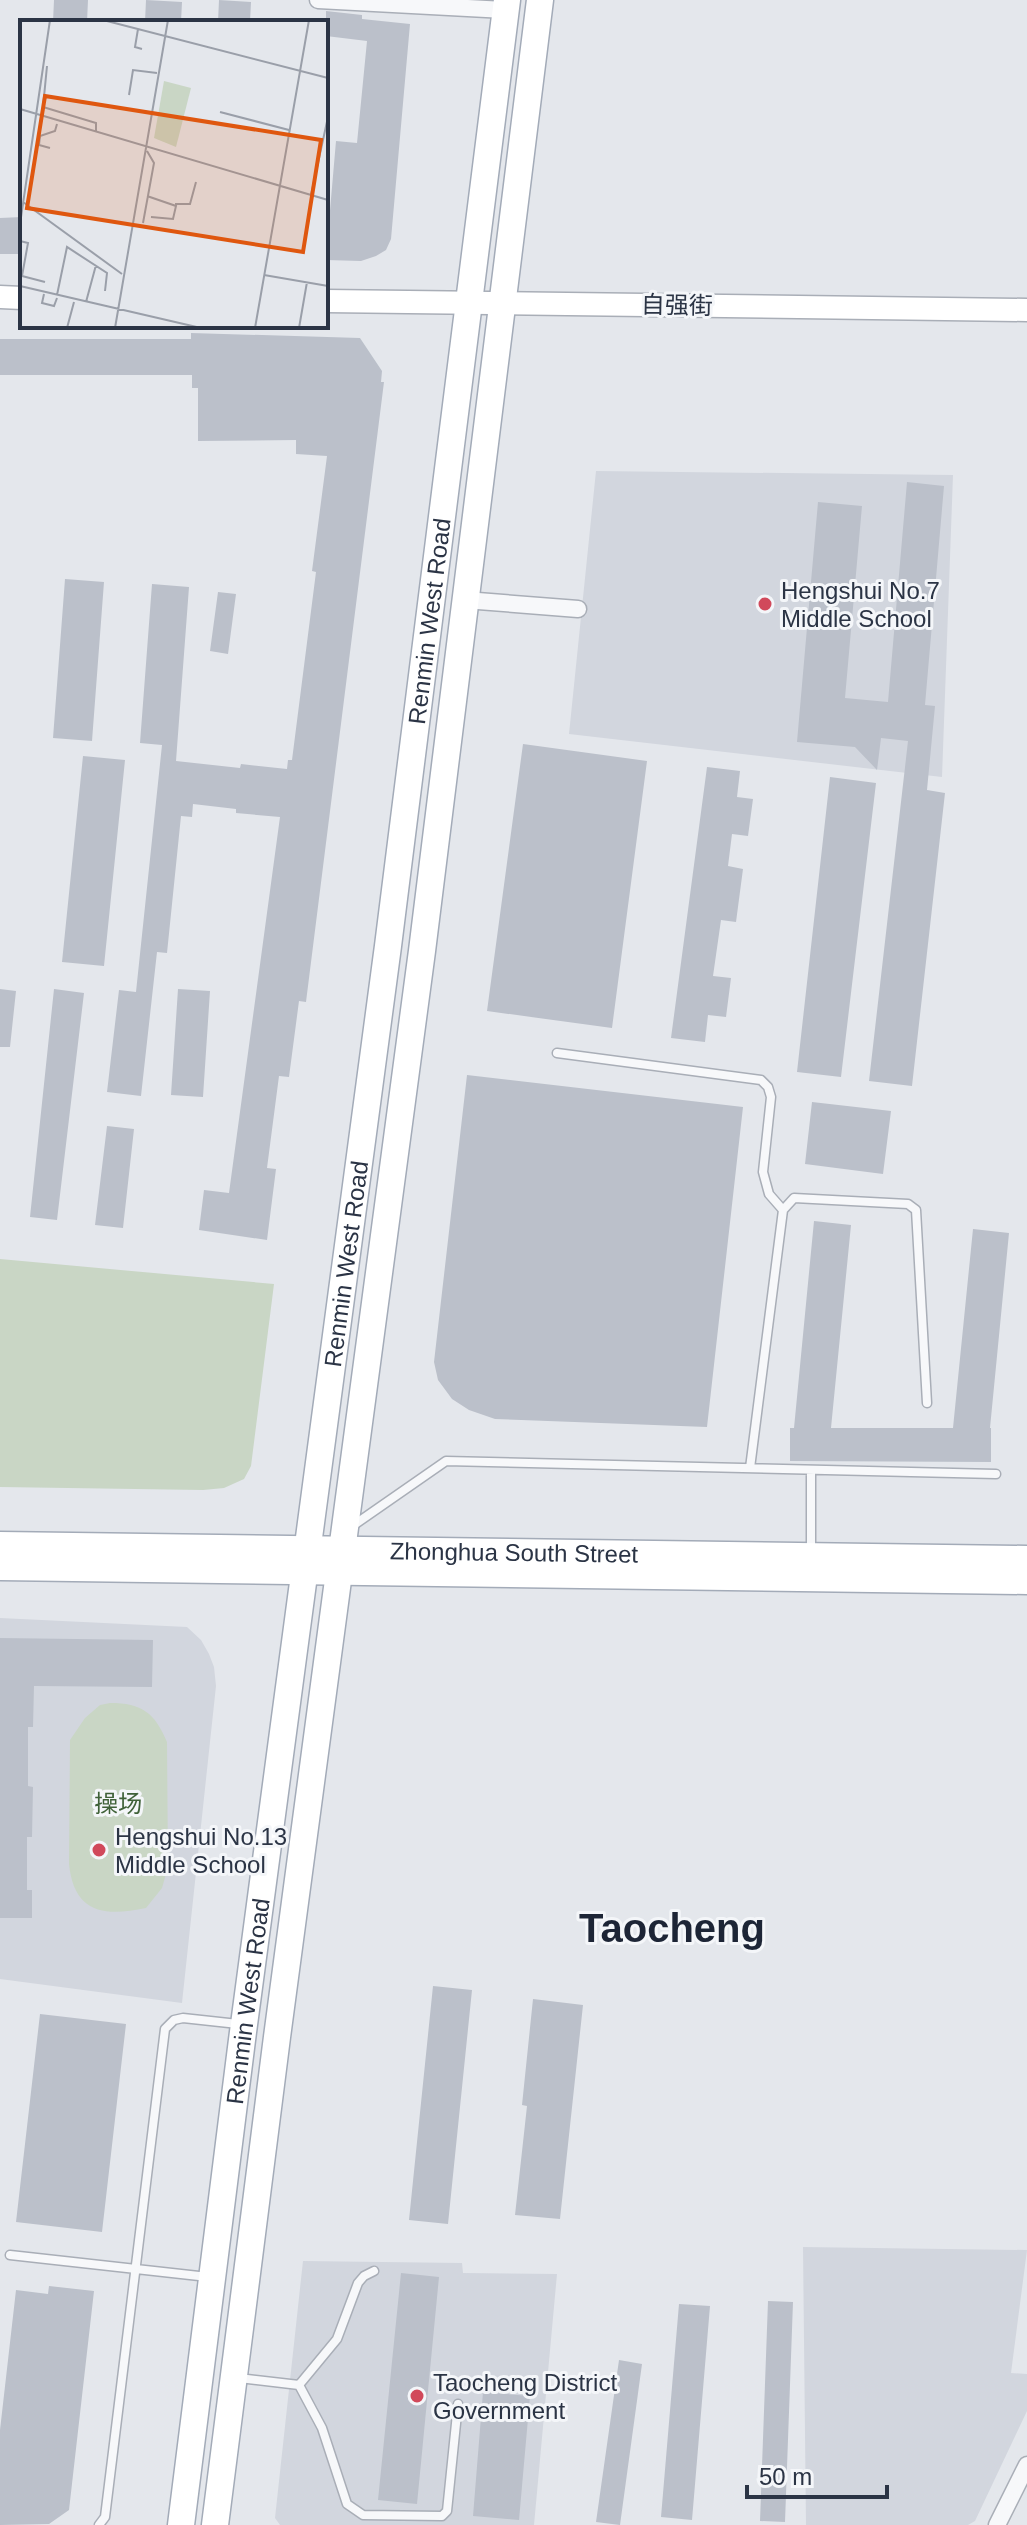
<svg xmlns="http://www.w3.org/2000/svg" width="1027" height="2525" font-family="Arial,'Noto Sans SC',sans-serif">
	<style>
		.built { fill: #d2d6de }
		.green { fill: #c9d6c5 }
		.building { fill: #bbc0ca }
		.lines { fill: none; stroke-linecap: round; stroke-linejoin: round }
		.lane-casing { stroke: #a9aeb7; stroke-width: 11 }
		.street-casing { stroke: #a9aeb7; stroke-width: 19 }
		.secondary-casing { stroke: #a9aeb7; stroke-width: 25 }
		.primary-casing { stroke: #a3abb8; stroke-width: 29 }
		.lane { stroke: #f7f8fa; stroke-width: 8 }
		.street { stroke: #f7f8fa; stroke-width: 16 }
		.secondary { stroke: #fff; stroke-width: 22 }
		.primary { stroke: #fff; stroke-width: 26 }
		.poi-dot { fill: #d1495b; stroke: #f4f6f9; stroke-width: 3 }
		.labels { text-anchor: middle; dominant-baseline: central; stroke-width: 6; stroke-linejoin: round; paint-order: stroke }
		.street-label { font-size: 24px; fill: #2b3445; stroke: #f4f6f9 }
		.poi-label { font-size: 24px; fill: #2b3445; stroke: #f4f6f9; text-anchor: start }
		.park-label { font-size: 24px; fill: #3f6138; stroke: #f4f6f9 }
		.town-label { font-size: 40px; font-weight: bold; fill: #1d2536; stroke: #f4f6f9 }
		.inset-road { fill: none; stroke: #9a9fa9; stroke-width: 2 }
		.view { fill: #df570f; fill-opacity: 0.15; stroke: #df570f; stroke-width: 4 }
		.inset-edge { fill: none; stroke: #2b3445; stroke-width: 4 }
	</style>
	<rect width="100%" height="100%" fill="#e4e7ec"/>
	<path class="built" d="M 596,471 L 953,475 L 942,777 L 569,734 Z
		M 0,1618 L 187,1627 L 201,1640 L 209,1654 L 214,1667 L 216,1686 L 182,2003 L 0,1979 Z
		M 803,2247 L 1027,2250 L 1011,2373 L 1027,2374 L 1027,2411 L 975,2521 L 968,2525 L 806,2525 Z
		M 303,2261 L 462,2263 L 463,2273 L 557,2274 L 534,2525 L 280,2525 L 275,2518 Z"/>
	<path class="green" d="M 0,1259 L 274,1284 L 251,1466 L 244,1479 L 224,1488 L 203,1490 L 0,1487 Z
		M 110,1703 C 142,1703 155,1713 167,1742 L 168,1867 L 162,1888 L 146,1908 C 104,1917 74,1913 69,1864 L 70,1740 L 85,1718 L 100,1705 Z"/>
	<path class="building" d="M 54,0 L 88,0 L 87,22 L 53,22 Z
		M 146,0 L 182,2 L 181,22 L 145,22 Z
		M 219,0 L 251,2 L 250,22 L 218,22 Z
		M 326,11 L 362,15 L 362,19 L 410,24 L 391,239 L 386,250 L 376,256 L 361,261 L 326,260 L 326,222 L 329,222 L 336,141 L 357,143 L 367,41 L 326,36 Z
		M 22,217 L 22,254 L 0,254 L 0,218 Z
		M 191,333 L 360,338 L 382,371 L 381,382 L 384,382 L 306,1002 L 299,1001 L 289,1077 L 279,1076 L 267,1168 L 276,1169 L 267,1240 L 199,1230 L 204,1190 L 229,1193 L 280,817 L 236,813 L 236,809 L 193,804 L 192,817 L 181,816 L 167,953 L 157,952 L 141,1096 L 107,1092 L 119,990 L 136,992 L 162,745 L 140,743 L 152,584 L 189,587 L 176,761 L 240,768 L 241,764 L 287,769 L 288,760 L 292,760 L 316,572 L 312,571 L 327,456 L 296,454 L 296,440 L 198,441 L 198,388 L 192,388 L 192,375 L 0,375 L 0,339 L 191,339 Z
		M 907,482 L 944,486 L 925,705 L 935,706 L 927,790 L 945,793 L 912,1086 L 869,1081 L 908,741 L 881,738 L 877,770 L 855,747 L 797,742 L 818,502 L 862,506 L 845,698 L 888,702 Z
		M 65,579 L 104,582 L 92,741 L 53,738 Z
		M 218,592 L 236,594 L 228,654 L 210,651 Z
		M 523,744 L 647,761 L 612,1028 L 487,1011 Z
		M 83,756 L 125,760 L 104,966 L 62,962 Z
		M 707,767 L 740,771 L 737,797 L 753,799 L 748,836 L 732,834 L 728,866 L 743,869 L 736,922 L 721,920 L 713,976 L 731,978 L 726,1017 L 708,1015 L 705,1042 L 671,1038 Z
		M 830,777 L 876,783 L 841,1077 L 797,1072 Z
		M 0,989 L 16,991 L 10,1047 L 0,1047 Z
		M 54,989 L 84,993 L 57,1220 L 30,1217 Z
		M 178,989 L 210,991 L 203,1097 L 171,1095 Z
		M 467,1075 L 743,1107 L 707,1427 L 495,1419 L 469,1410 L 452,1399 L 438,1380 L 434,1362 Z
		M 812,1102 L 891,1111 L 883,1174 L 805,1164 Z
		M 107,1126 L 134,1129 L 123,1228 L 95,1225 Z
		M 814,1221 L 851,1225 L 831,1428 L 953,1428 L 973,1229 L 1009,1233 L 990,1428 L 991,1428 L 991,1462 L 790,1461 L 790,1428 L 794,1428 Z
		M 0,1638 L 153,1640 L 152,1687 L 34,1686 L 33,1727 L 28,1727 L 28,1786 L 33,1787 L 32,1837 L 27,1837 L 27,1890 L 32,1890 L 32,1918 L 0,1918 Z
		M 433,1986 L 472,1990 L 448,2224 L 409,2220 Z
		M 533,1999 L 583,2005 L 560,2219 L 515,2215 L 527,2106 L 522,2105 Z
		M 40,2014 L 126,2024 L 102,2232 L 16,2222 Z
		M 401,2273 L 439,2277 L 417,2504 L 378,2500 Z
		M 49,2286 L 94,2291 L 69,2510 L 49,2524 L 0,2525 L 0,2430 L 16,2290 L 48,2294 Z
		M 768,2301 L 793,2302 L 785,2522 L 760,2521 Z
		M 679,2304 L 710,2306 L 692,2520 L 661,2517 Z
		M 619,2360 L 642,2364 L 620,2525 L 596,2522 Z
		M 483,2392 L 530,2396 L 519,2520 L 473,2516 Z"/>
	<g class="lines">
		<defs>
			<path id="lane" d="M 557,1053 L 761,1080 L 768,1087 L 771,1097 L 763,1172 L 769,1194 L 783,1210
				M 750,1468 L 783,1210 L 794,1198 L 908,1204 L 916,1210 L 927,1403
				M 811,1470 L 811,1553
				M 351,1527 L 446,1461 L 996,1474
				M 10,2255 L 208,2277
				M 239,2378 L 299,2385 L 322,2428 L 347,2504 L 363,2515 L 442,2516 L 447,2511 L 458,2404
				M 299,2385 L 337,2339 L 358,2283 L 364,2276 L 374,2271
				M 99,2525 L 105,2517 L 165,2029 L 174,2020 L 183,2018 L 238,2024"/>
			<path id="street" d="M 318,0 L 505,10
				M 465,600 L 578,609
				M 997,2525 L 1027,2465"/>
			<path id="secondary" d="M 0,297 L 22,298
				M 326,301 L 1027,310"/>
			<g id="primary">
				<path id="s1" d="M 0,1545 L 1027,1559"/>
				<path d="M 0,1567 L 1027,1581"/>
				<path id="s2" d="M 181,2525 L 243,2032 L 388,946 L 507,0"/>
				<path d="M 215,2525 L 277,2037 L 422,951 L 540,0"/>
			</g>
		</defs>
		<use href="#lane" class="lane-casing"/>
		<use href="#street" class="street-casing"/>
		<use href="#secondary" class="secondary-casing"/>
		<use href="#primary" class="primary-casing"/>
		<use href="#lane" class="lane"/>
		<use href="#street" class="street"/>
		<use href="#secondary" class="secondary"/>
		<use href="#primary" class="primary"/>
	</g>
	<g class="poi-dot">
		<circle cx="765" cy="604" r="8"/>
		<circle cx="99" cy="1850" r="8"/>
		<circle cx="417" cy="2396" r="8"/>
	</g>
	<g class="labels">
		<g class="street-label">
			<text transform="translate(677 305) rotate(1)">自强街</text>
			<text stroke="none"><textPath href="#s2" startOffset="1920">Renmin West Road</textPath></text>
			<text stroke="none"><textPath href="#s2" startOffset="1272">Renmin West Road</textPath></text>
			<text stroke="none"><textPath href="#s1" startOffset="514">Zhonghua South Street</textPath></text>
			<text stroke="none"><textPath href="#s2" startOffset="528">Renmin West Road</textPath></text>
		</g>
		<g class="poi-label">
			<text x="781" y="590">Hengshui No.7<tspan x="781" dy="28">Middle School</tspan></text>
			<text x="115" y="1836">Hengshui No.13<tspan x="115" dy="28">Middle School</tspan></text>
			<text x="433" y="2382">Taocheng District<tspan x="433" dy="28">Government</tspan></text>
		</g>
		<g class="park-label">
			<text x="118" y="1803">操场</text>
		</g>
		<g class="town-label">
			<text x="672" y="1928">Taocheng</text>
		</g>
	</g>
	<g transform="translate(20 20)">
		<rect width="308" height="308" fill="#e4e7ec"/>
		<path d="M 144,61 L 171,68 L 156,127 L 134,118 Z" fill="#c9d6c5"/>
		<path class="inset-road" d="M 83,0 L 308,58M 118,9 L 115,27 L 122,29M 27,46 L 23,87 L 76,103 L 76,111M 109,75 L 113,50 L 137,53M 0,89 L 308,180M 200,92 L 269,110M 30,128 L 19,125 L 20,116 L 35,111 L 37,104M 291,175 L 308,97M 127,176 L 156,186 L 153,199 L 131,197M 3,182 L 102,254M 155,184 L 170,184 L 176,162M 123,203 L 134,143 L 127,131M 0,204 L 30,0M 0,221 L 8,223 L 2,256 L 25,262M 244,255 L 308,266M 0,266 L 181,308M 24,274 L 22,283 L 34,286 L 37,278M 37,275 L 47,227 L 87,253 L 85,271M 66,282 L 76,245M 47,308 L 54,282M 95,308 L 148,0M 235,308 L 289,0M 279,308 L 287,262"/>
		<path class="view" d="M 25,76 L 301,120 L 283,232 L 7,188 Z"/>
		<rect width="308" height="308" class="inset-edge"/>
	</g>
	<path d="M747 2485v12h140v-12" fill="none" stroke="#2b3445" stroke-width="4"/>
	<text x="759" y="2485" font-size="24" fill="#2b3445" stroke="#f4f6f9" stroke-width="6" paint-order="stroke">50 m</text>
</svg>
